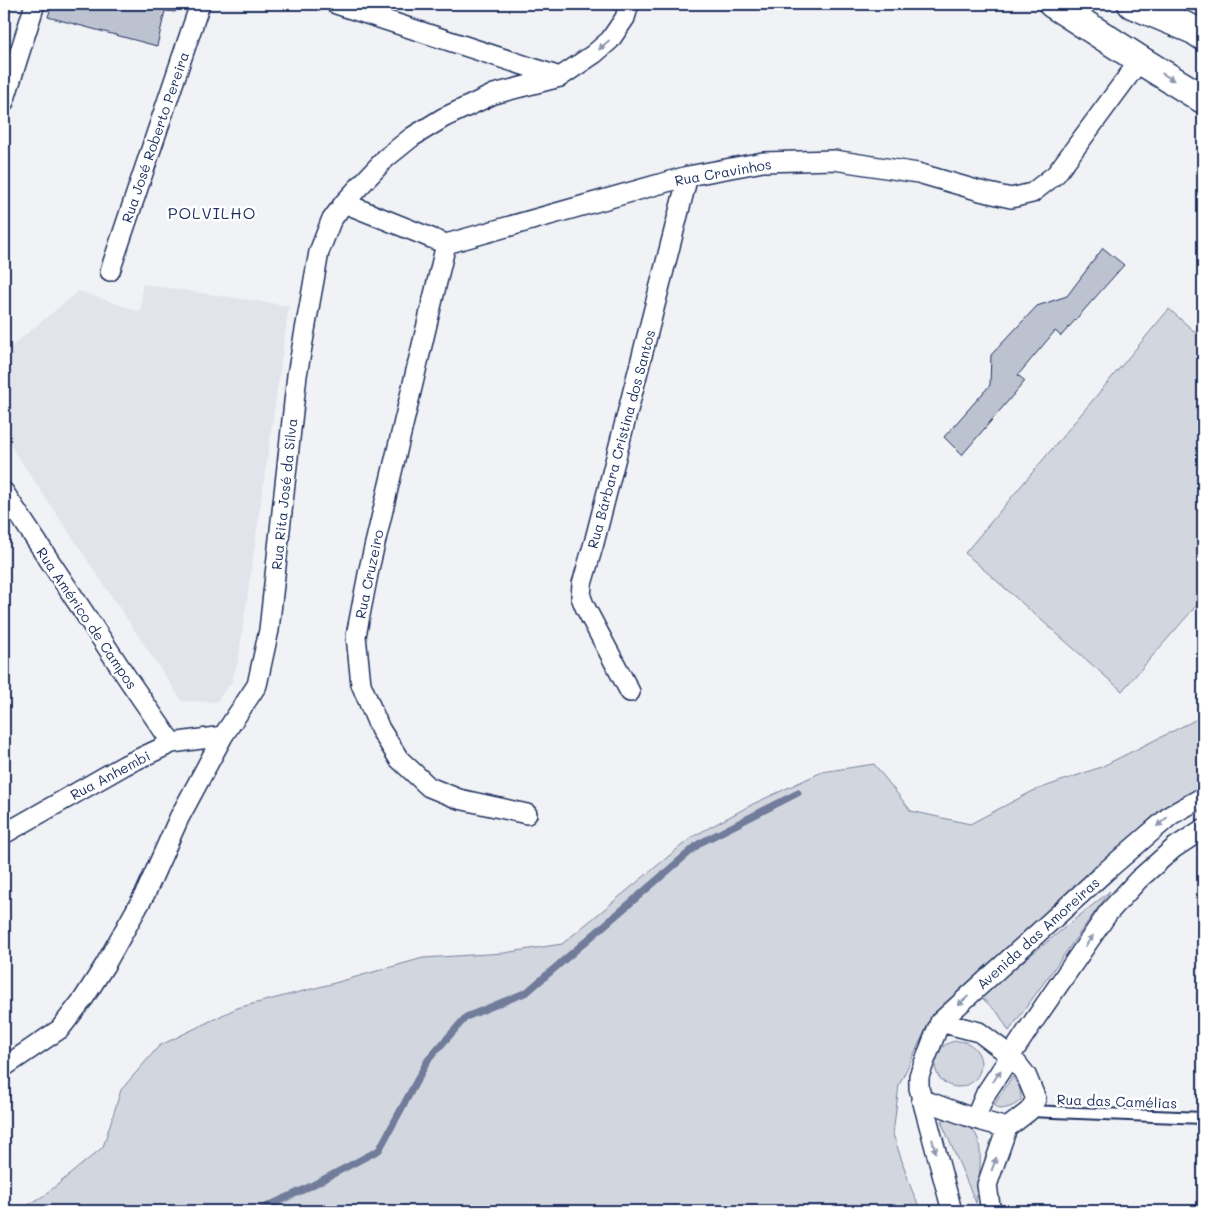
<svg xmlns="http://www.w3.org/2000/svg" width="1207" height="1215" font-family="Mali,sans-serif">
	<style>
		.built { fill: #e1e4ea }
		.green { fill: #d2d6df; stroke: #76829e }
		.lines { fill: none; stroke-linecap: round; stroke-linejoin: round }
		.stream { stroke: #707c9a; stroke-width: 7 }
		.building { fill: #bcc2d0; stroke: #1b2f5e }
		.service-casing { stroke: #1b2f5e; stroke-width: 14 }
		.minor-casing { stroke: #1b2f5e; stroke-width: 22 }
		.secondary-casing { stroke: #1b2f5e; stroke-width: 31 }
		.service { stroke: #fff; stroke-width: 10 }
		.minor { stroke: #fff; stroke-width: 19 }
		.secondary { stroke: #fff; stroke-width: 28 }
		.oneway { fill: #8d97ae }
		.labels { text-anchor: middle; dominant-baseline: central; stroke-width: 5; stroke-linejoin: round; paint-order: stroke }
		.street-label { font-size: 14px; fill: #1b2f5e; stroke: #fff }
		.quarter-label { font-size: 16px; letter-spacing: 1px; fill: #1b2f5e; stroke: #fff }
	</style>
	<rect width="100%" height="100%" fill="#f1f2f5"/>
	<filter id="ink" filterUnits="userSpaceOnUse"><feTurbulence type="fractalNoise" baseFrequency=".02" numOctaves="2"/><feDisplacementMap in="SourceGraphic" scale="10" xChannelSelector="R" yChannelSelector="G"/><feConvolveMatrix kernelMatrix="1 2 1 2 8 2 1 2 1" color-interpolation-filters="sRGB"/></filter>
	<g filter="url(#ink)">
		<path class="built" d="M 142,284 L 289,306 L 238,662 L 231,683 L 216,702 L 182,701 L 4,436 L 4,352 L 79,291 L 141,312 Z"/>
		<path class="green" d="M 1169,309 L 1203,339 L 1203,598 L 1122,691 L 965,553 Z
			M 1203,716 L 1203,786 L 1162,808 L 930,1021 L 899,1085 L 893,1134 L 911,1188 L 921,1211 L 18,1211 L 45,1195 L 103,1147 L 121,1090 L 159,1046 L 237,1008 L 331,984 L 423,958 L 504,953 L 562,944 L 692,837 L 753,804 L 822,772 L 874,764 L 911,811 L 970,824 L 1033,791 L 1101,767 Z
			M 1110,891 L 1009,1031 L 998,1013 L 980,996 Z
			M935 1064a23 23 0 1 1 46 0a23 23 0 1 1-46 0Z
			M 1012,1077 C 1019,1084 1021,1090 1021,1100 C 1014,1106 1009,1108 1000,1109 L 994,1105 Z
			M 952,1117 C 960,1121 970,1126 975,1133 C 985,1147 978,1186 976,1203 L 941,1121 Z"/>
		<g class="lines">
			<path class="stream" d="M 257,1211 L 303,1190 L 379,1150 L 428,1060 L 466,1017 L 527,992 L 700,843 L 798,793"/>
		</g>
		<path class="building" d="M 52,4 L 177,4 L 175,12 L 165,11 L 157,46 L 48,17 Z
			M 1103,248 L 1124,265 L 1061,336 L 1055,331 L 1018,375 L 1025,381 L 962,455 L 944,437 L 990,385 L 991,355 L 1037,306 L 1067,296 Z"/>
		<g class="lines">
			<defs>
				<path id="service" d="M 1029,1111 L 1203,1118"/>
				<path id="minor" d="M 336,4 L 560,77
					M 4,102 L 35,4
					M 344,203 L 446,244 L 688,176 L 763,162 L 834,160 L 918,173 L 980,191 L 1011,198 L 1032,193 L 1056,174 L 1140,60
					M 446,244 L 369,569 L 356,636 L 361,684 L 380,729 L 399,759 L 429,787 L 459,799 L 527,814
					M 110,271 L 200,4
					M 4,492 L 130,682 L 172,743
					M 630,692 L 585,607 L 581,597 L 582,584 L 594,543 L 688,176
					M 4,834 L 125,765 L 172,743 L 223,736
					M 940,1022 L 979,1032 L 1011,1056 L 1026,1075 L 1036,1099 L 1029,1111 L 1007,1128 L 987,1185 L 990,1206 L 991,1211
					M 4,1067 L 60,1029 L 84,998 L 105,965 L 146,892 L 179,818 L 223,736 L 257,685 L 269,630 L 297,375 L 319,252 L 331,221 L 344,203 L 386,158 L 412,137 L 443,118 L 494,94 L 560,77 L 594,54 L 610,40 L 625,18 L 629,4
					M 921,1099 L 975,1119 L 1007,1128
					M 975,1119 L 986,1093 L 1029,1028 L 1108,913 L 1138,880 L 1174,848 L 1203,829
					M 952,1211 L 919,1088 L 919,1076 L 940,1022 L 1105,872 L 1171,815 L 1203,797"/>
				<path id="secondary" d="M 1053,4 L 1140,60 L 1203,99
					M 1132,4 L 1194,30 L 1203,36"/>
			</defs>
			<use href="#service" class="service-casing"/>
			<use href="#minor" class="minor-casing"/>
			<use href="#secondary" class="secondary-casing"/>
			<use href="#service" class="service"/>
			<use href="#minor" class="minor"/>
			<use href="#secondary" class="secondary"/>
		</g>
		<defs><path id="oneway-solid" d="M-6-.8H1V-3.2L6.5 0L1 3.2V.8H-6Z" transform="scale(1.25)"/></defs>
		<g class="oneway">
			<use href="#oneway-solid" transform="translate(604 45) rotate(138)"/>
			<use href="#oneway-solid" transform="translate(1168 77) rotate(31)"/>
			<use href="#oneway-solid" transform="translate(1162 822) rotate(139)"/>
			<use href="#oneway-solid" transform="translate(1089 941) rotate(-55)"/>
			<use href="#oneway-solid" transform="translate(963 1001) rotate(137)"/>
			<use href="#oneway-solid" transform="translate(997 1076) rotate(-56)"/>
			<use href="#oneway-solid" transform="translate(934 1146) rotate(75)"/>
			<use href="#oneway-solid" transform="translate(994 1164) rotate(-70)"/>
		</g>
	</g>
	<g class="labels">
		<g class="street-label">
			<text transform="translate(155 137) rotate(-71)">Rua José Roberto Pereira</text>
			<text transform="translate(723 172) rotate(-10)">Rua Cravinhos</text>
			<text transform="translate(621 439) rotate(-75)">Rua Bárbara Cristina dos Santos</text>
			<text transform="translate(284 494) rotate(-84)">Rua Rita José da Silva</text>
			<text transform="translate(369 574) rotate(-78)">Rua Cruzeiro</text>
			<text transform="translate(87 618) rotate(56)">Rua Américo de Campos</text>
			<text transform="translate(110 775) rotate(-28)">Rua Anhembi</text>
			<text transform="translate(1038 933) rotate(-42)">Avenida das Amoreiras</text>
			<text transform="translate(1117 1101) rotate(2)">Rua das Camélias</text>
		</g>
		<g class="quarter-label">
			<text x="212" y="212">POLVILHO</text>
		</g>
	</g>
	<rect width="1207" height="1215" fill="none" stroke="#fff" stroke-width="20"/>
	<rect x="10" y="10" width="1187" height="1195" fill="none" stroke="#1b2f5e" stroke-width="2" filter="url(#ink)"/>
</svg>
